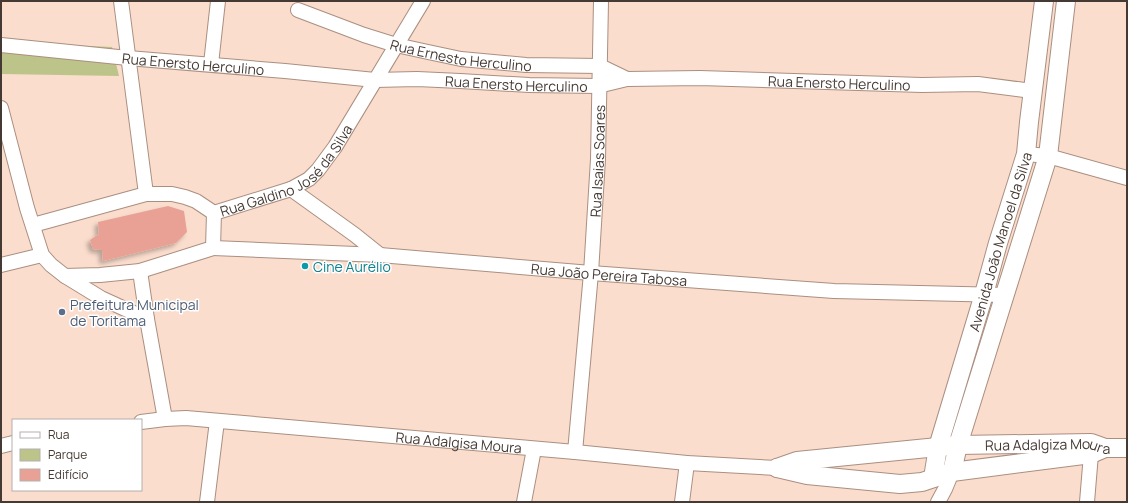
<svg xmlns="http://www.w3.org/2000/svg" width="1128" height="503" font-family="Manrope,sans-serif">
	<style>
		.green { fill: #bdc489 }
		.building { fill: #e9a196; filter: url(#shadow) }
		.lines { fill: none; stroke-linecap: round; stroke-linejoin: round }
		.minor-casing { stroke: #aa8f80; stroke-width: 16 }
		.tertiary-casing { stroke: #aa8f80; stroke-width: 20 }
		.minor { stroke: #fff; stroke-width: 14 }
		.tertiary { stroke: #fff; stroke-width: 18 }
		.culture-dot { fill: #0f9aa8; stroke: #fff; stroke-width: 1.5 }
		.service-dot { fill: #5c6f8a; stroke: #fff; stroke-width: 1.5 }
		.labels { text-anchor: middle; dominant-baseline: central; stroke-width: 3; stroke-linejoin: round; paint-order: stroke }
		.street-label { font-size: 14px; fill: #453933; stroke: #fff }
		.culture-label { font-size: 14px; fill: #0d838f; stroke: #fff; text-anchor: start }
		.service-label { font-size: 14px; fill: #4e5e75; stroke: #fff; text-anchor: start }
	</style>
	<defs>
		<filter id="shadow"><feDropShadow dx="-3.5" dy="3.5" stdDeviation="2" flood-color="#0004"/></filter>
	</defs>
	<rect width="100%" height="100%" fill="#fbddcd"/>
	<path class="green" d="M 1,42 L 112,47 L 119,76 L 1,74 Z"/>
	<path class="building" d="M 168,206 L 184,211 L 187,232 L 176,243 L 103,261 L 102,250 L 93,249 L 90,240 L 99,234 L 98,222 Z"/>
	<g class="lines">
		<defs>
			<g id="minor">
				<path d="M 121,1 L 146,194"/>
				<path id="s1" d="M 298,10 L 364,35 L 396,45 L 428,52 L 461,59 L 526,65 L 600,66 L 627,79"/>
				<path id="s2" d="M 1,45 L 128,58 L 285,71 L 375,80 L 417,79 L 460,81 L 529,85 L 598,86 L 627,79 L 700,78 L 922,85 L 978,84 L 1032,91"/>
				<path d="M 211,64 L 218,1"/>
				<path d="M 1,108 L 27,208 L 42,255 L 51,265 L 65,276 L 101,298 L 147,319"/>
				<path d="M 1026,154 L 1048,156 L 1127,178"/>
				<path d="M 291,189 L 355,235 L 380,255"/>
				<path id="s3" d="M 33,225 L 146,194 L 172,194 L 185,197 L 196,201 L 214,213 L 291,189 L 309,179 L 318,170 L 335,147 L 423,1"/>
				<path id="s4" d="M 213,248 L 380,255 L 591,273 L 834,291 L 1005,295"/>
				<path d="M 1,265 L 42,255"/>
				<path d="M 140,271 L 147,319 L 165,419"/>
				<path d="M 65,276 L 100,275 L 140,271 L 213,248 L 214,213"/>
				<path id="s5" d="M 141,422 L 165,419 L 186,418 L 575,452 L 687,463 L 777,468"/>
				<path d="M 1,446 L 13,443"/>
				<path id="s6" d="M 575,452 L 591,273 L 598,159 L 601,1"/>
				<path d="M 207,502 L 217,421"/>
				<path d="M 524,502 L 534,449"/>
				<path d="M 682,502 L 687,463"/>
				<path d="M 938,502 L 945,489 L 952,472"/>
				<path d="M 1087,502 L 1091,454 L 1091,445"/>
			</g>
			<g id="tertiary">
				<path id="s7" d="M 777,468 L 797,461 L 958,445 L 1091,443 L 1105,448 L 1127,448"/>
				<path d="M 777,468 L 807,475 L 900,484 L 922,482 L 952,472 L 1091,454 L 1105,448"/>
				<path d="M 952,472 L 958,445 L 1048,156 L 1066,1"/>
				<path id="s8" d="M 933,478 L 938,447 L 984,294 L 998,243 L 1026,154 L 1029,122 L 1044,1"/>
			</g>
		</defs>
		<use href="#minor" class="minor-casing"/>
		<use href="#tertiary" class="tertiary-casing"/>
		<use href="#minor" class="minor"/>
		<use href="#tertiary" class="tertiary"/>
	</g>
	<circle class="culture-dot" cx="305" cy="266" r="4"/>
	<circle class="service-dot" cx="62" cy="312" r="4"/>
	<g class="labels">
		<g class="street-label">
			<text stroke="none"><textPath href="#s1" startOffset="170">Rua Ernesto Herculino</textPath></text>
			<text stroke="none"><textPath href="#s2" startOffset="193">Rua Enersto Herculino</textPath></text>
			<text stroke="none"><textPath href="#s2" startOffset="841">Rua Enersto Herculino</textPath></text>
			<text stroke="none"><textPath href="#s2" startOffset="517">Rua Enersto Herculino</textPath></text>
			<text stroke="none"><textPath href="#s6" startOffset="292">Rua Isaias Soares</textPath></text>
			<text stroke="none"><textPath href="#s3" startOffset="277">Rua Galdino José da Silva</textPath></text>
			<text stroke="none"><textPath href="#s8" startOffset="246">Avenida João Manoel da Silva</textPath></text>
			<text stroke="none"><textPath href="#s4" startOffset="397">Rua João Pereira Tabosa</textPath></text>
			<text stroke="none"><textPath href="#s5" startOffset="319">Rua Adalgisa Moura</textPath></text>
			<text stroke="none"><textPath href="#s7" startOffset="273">Rua Adalgiza Moura</textPath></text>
		</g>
		<g class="culture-label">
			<text x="313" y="266">Cine Aurélio</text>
		</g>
		<g class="service-label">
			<text x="70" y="304">Prefeitura Municipal<tspan x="70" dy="16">de Toritama</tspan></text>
		</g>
	</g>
	<rect width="1128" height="503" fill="none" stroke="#453933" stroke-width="4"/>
	<rect x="12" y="419" width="130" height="72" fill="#ffffff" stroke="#b5b0ad"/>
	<rect x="20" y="432" width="20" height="6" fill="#ffffff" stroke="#b5b0ad"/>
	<text x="48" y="439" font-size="12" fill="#453933">Rua</text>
	<rect x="20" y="449" width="20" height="12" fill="#bdc489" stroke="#b5b0ad"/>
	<text x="48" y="459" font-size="12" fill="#453933">Parque</text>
	<rect x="20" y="469" width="20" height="12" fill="#e9a196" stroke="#b5b0ad"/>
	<text x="48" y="479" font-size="12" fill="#453933">Edifício</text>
</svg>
